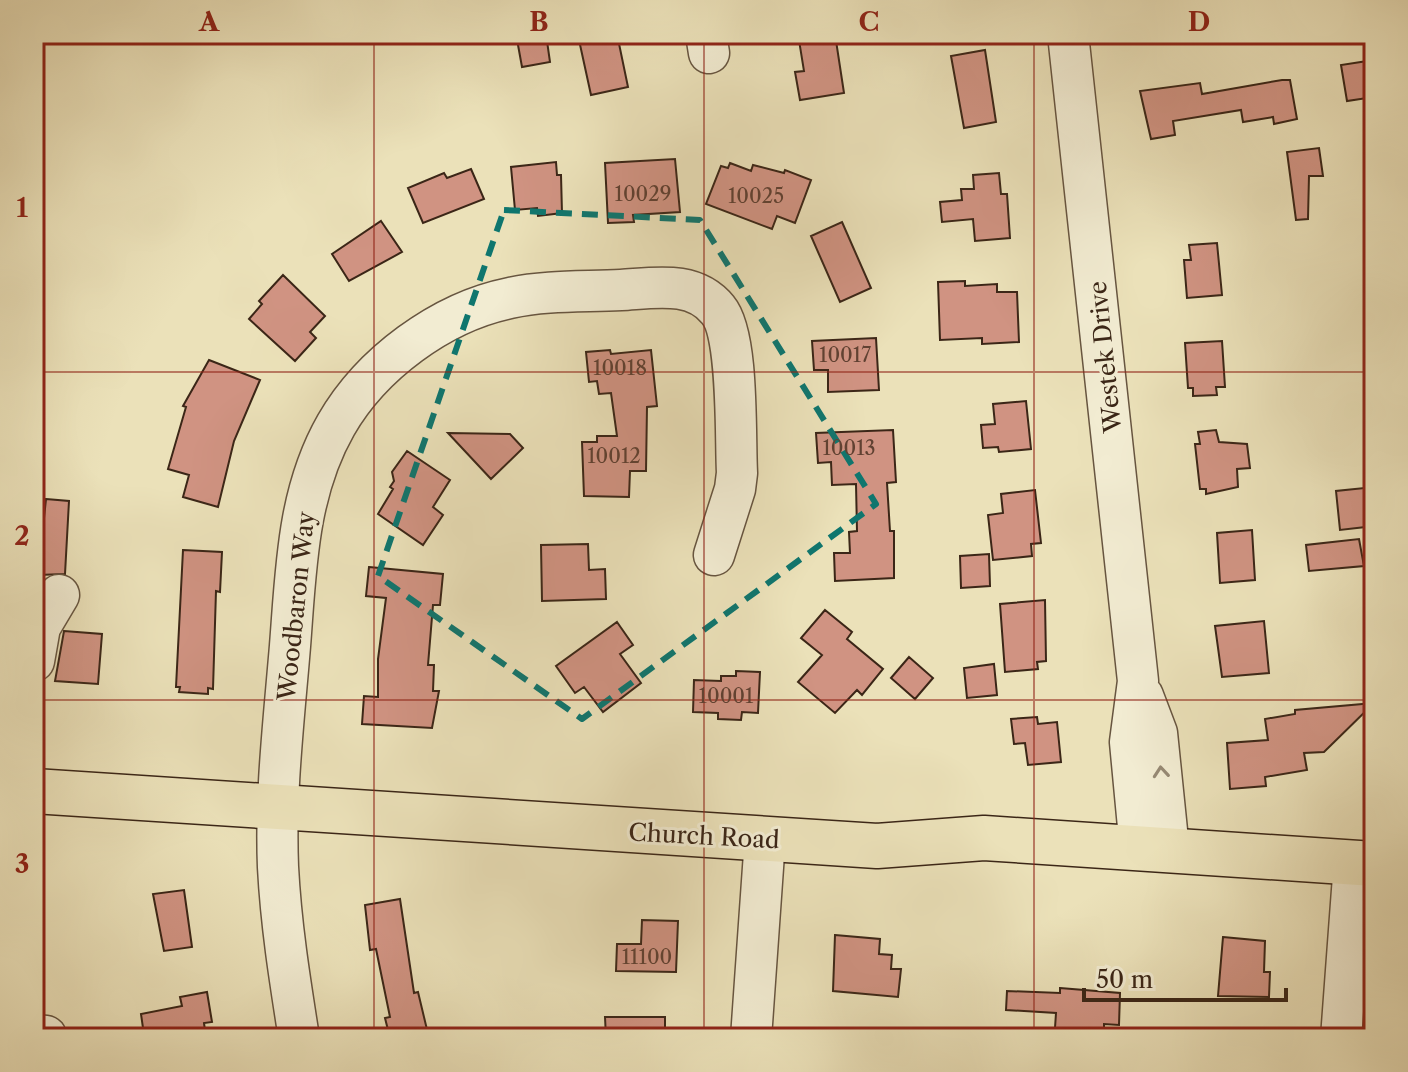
<svg xmlns="http://www.w3.org/2000/svg" width="1408" height="1072" font-family="'Libre Caslon Text',serif">
	<style>
		.building { fill: #d09382; stroke: #3b2617; stroke-width: 2 }
		.lines { fill: none; stroke-linecap: round; stroke-linejoin: round }
		.minor-casing { stroke: #675540; stroke-width: 43 }
		.major-casing { stroke: #3b2617; stroke-width: 47 }
		.minor { stroke: #f2ecd2; stroke-width: 40 }
		.major { stroke: #ebe1b9; stroke-width: 44 }
		.oneway { stroke: #968974 }
		.marked { fill: none; stroke: #0f766e; stroke-width: 6; stroke-dasharray: 16 10; stroke-linejoin: round }
		.grid { fill: none; stroke: #8f2418; stroke-width: 2; stroke-opacity: 0.55 }
		.labels { text-anchor: middle; dominant-baseline: central; stroke-width: 6; stroke-linejoin: round; paint-order: stroke }
		.number-label { font-size: 20px; fill: #604132 }
		.street-label { font-size: 24px; fill: #3b2617; stroke: #f2ecd2 }
		.neatline { fill: none; stroke: #8f2418; stroke-width: 3 }
		.grid-label { font-size: 26px; text-anchor: middle; font-weight: bold; fill: #8f2418 }
	</style>
	<rect width="100%" height="100%" fill="#ebe1b9"/>
	<filter id="stains"><feTurbulence type="fractalNoise" baseFrequency=".0025" numOctaves="4"/><feColorMatrix values="0 0 0 0 .2 0 0 0 0 .09 0 0 0 0 .02 0 0 0 .5 -.17"/></filter>
	<radialGradient id="worn" r=".72"><stop offset=".6" stop-color="#630" stop-opacity="0"/><stop offset="1" stop-color="#630" stop-opacity=".3"/></radialGradient>
	<path class="building" d="M 516,34 L 546,34 L 550,62 L 522,67 Z
		M 607,34 L 617,34 L 628,87 L 591,95 L 579,40 Z
		M 798,34 L 835,34 L 844,93 L 800,100 L 795,72 L 804,71 Z
		M 985,50 L 996,122 L 964,128 L 951,56 Z
		M 1374,60 L 1374,97 L 1347,101 L 1341,65 Z
		M 1282,80 L 1290,80 L 1297,119 L 1274,124 L 1273,117 L 1243,122 L 1241,110 L 1173,121 L 1175,135 L 1151,139 L 1140,91 L 1200,83 L 1202,94 Z
		M 1319,148 L 1323,176 L 1309,176 L 1308,219 L 1296,220 L 1287,152 Z
		M 675,159 L 680,212 L 633,215 L 634,222 L 608,223 L 605,163 Z
		M 556,162 L 557,175 L 561,175 L 562,213 L 538,216 L 537,208 L 515,210 L 511,167 Z
		M 730,163 L 751,171 L 753,165 L 784,173 L 785,170 L 811,180 L 795,223 L 777,216 L 772,229 L 706,204 L 721,166 L 728,168 Z
		M 471,169 L 484,199 L 423,223 L 408,188 L 444,173 L 447,178 Z
		M 999,173 L 1001,194 L 1007,194 L 1010,238 L 975,241 L 973,219 L 942,222 L 940,202 L 962,200 L 961,189 L 974,189 L 973,175 Z
		M 381,221 L 402,252 L 349,281 L 332,254 Z
		M 842,222 L 871,288 L 840,302 L 811,236 Z
		M 1217,243 L 1222,295 L 1187,298 L 1184,260 L 1191,260 L 1189,245 Z
		M 283,275 L 325,316 L 310,332 L 316,338 L 295,361 L 249,319 L 262,304 L 259,301 Z
		M 965,281 L 965,286 L 997,284 L 997,292 L 1017,292 L 1019,342 L 982,344 L 982,338 L 940,340 L 938,282 Z
		M 876,338 L 879,390 L 828,392 L 828,370 L 814,370 L 812,341 Z
		M 1222,341 L 1225,387 L 1216,387 L 1217,395 L 1193,396 L 1193,388 L 1188,388 L 1185,343 Z
		M 610,350 L 611,354 L 651,350 L 657,406 L 647,407 L 646,471 L 630,471 L 629,497 L 584,496 L 582,442 L 597,442 L 597,436 L 617,436 L 611,393 L 599,394 L 597,381 L 589,382 L 586,352 Z
		M 209,360 L 260,380 L 234,441 L 218,507 L 183,497 L 189,475 L 168,469 L 186,407 L 183,406 Z
		M 1026,401 L 1031,449 L 999,452 L 998,447 L 983,448 L 981,425 L 995,424 L 993,404 Z
		M 893,430 L 896,482 L 887,483 L 890,531 L 894,531 L 894,578 L 835,581 L 834,553 L 850,553 L 849,532 L 857,531 L 856,484 L 832,485 L 831,462 L 818,463 L 816,433 Z
		M 1216,430 L 1219,442 L 1247,444 L 1250,468 L 1237,469 L 1238,487 L 1206,494 L 1206,489 L 1200,489 L 1195,444 L 1200,444 L 1198,432 Z
		M 448,433 L 510,434 L 523,448 L 491,479 Z
		M 407,451 L 450,480 L 433,507 L 443,515 L 423,545 L 378,514 L 393,489 L 390,487 L 394,481 L 392,472 Z
		M 1374,487 L 1374,526 L 1340,530 L 1336,491 Z
		M 1035,490 L 1041,543 L 1031,544 L 1032,556 L 993,560 L 988,515 L 1003,513 L 1001,494 Z
		M 46,499 L 69,501 L 65,574 L 38,575 Z
		M 1252,530 L 1255,580 L 1220,583 L 1217,533 Z
		M 1359,539 L 1364,566 L 1309,571 L 1306,545 Z
		M 588,544 L 589,570 L 605,569 L 606,599 L 542,601 L 541,545 Z
		M 183,550 L 222,552 L 220,592 L 216,591 L 213,689 L 208,688 L 208,694 L 179,692 L 180,687 L 176,687 Z
		M 989,554 L 990,586 L 961,588 L 960,556 Z
		M 369,567 L 443,574 L 440,605 L 433,605 L 428,665 L 434,665 L 433,691 L 439,691 L 432,728 L 362,724 L 364,696 L 378,697 L 378,659 L 386,598 L 366,596 Z
		M 1045,600 L 1046,661 L 1037,662 L 1038,669 L 1005,672 L 1000,604 Z
		M 825,610 L 852,632 L 847,639 L 883,669 L 862,695 L 857,690 L 835,713 L 798,682 L 822,655 L 801,638 Z
		M 1264,621 L 1269,673 L 1222,677 L 1215,626 Z
		M 617,622 L 633,645 L 620,654 L 641,683 L 603,712 L 584,687 L 575,693 L 556,666 Z
		M 64,631 L 102,634 L 98,684 L 55,681 Z
		M 909,657 L 933,678 L 915,699 L 891,678 Z
		M 994,664 L 997,695 L 967,698 L 964,668 Z
		M 736,671 L 760,672 L 758,713 L 742,712 L 741,720 L 718,719 L 718,713 L 693,712 L 694,680 L 721,681 L 721,676 L 736,676 Z
		M 1374,703 L 1324,752 L 1304,753 L 1307,770 L 1265,777 L 1266,786 L 1230,789 L 1227,743 L 1268,740 L 1265,719 L 1295,714 L 1295,710 Z
		M 1037,717 L 1038,724 L 1057,722 L 1061,762 L 1028,765 L 1025,743 L 1014,744 L 1011,719 Z
		M 184,890 L 192,947 L 164,951 L 153,894 Z
		M 400,899 L 414,993 L 418,992 L 429,1038 L 390,1038 L 385,1018 L 390,1017 L 376,949 L 370,950 L 365,905 Z
		M 642,920 L 678,921 L 676,972 L 616,971 L 617,944 L 641,944 Z
		M 835,935 L 880,939 L 879,954 L 892,955 L 891,969 L 901,969 L 898,997 L 833,991 Z
		M 1223,937 L 1265,941 L 1264,972 L 1270,972 L 1269,997 L 1218,996 Z
		M 1060,988 L 1120,993 L 1119,1025 L 1104,1024 L 1104,1030 L 1055,1028 L 1056,1013 L 1006,1010 L 1007,991 L 1060,993 Z
		M 207,992 L 212,1022 L 204,1023 L 206,1038 L 160,1038 L 159,1032 L 144,1035 L 141,1014 L 182,1006 L 180,997 Z
		M 605,1017 L 665,1017 L 665,1038 L 606,1038 Z"/>
	<g class="lines">
		<defs>
			<path id="minor" d="M 706,34 L 709,53
				M 1068,34 L 1138,681 L 1130,742 L 1140,848
				M 34,661 L 40,627 L 59,595
				M 1143,696 L 1157,733 L 1169,850
				M 34,1035 L 46,1036
				M 299,1038 C 290,981 281,925 278,867 C 275,793 284,719 290,646 C 296,570 297,493 336,425 C 371,364 441,312 510,298 C 546,290 585,292 621,290 C 655,288 694,280 718,310 C 739,335 735,437 737,473 L 735,489 L 714,555
				M 751,1038 L 765,839
				M 1341,1038 L 1354,863"/>
			<path id="major" d="M 34,791 L 877,846 L 984,838 L 1374,864"/>
		</defs>
		<use href="#minor" class="minor-casing"/>
		<use href="#major" class="major-casing"/>
		<use href="#minor" class="minor"/>
		<use href="#major" class="major"/>
	</g>
	<defs><path id="oneway-chevron" d="M-2-3.5L2.5 0L-2 3.5" fill="none" stroke-width="1.6" stroke-linecap="round" stroke-linejoin="round" transform="scale(2)"/></defs>
	<use class="oneway" href="#oneway-chevron" transform="translate(1161 772) rotate(-95)"/>
	<path class="marked" d="M 504,210 L 700,220 L 876,504 L 582,719 L 378,576 Z"/>
	<path class="grid" d="M 374,34 L 374,1038M 704,34 L 704,1038M 1034,34 L 1034,1038M 34,372 L 1374,372M 34,700 L 1374,700"/>
	<g class="labels">
		<g class="number-label">
			<text x="643" y="194">10029</text>
			<text x="756" y="196">10025</text>
			<text x="845" y="355">10017</text>
			<text x="620" y="368">10018</text>
			<text x="849" y="448">10013</text>
			<text x="614" y="456">10012</text>
			<text x="726" y="696">10001</text>
			<text x="647" y="957">11100</text>
		</g>
		<g class="street-label">
			<text transform="translate(1105 357) rotate(-96)">Westek Drive</text>
			<text transform="translate(296 606) rotate(-84)">Woodbaron Way</text>
			<text transform="translate(704 836) rotate(3)">Church Road</text>
		</g>
	</g>
	<rect width="1408" height="1072" fill="none" stroke="#ebe1b9" stroke-width="88"/>
	<path d="M1084 988v12h202v-12" fill="none" stroke="#3b2617" stroke-width="4"/>
	<text x="1096" y="988" font-size="24" fill="#3b2617" stroke="#f2ecd2" stroke-width="6" paint-order="stroke">50 m</text>
	<rect x="44" y="44" width="1320" height="984" class="neatline"/>
	<g class="grid-label">
		<text x="209" y="31">A</text>
		<text x="539" y="31">B</text>
		<text x="869" y="31">C</text>
		<text x="1199" y="31">D</text>
		<text x="22" y="217">1</text>
		<text x="22" y="545">2</text>
		<text x="22" y="873">3</text>
	</g>
	<rect width="100%" height="100%" filter="url(#stains)"/>
	<rect width="100%" height="100%" fill="url(#worn)"/>
</svg>
